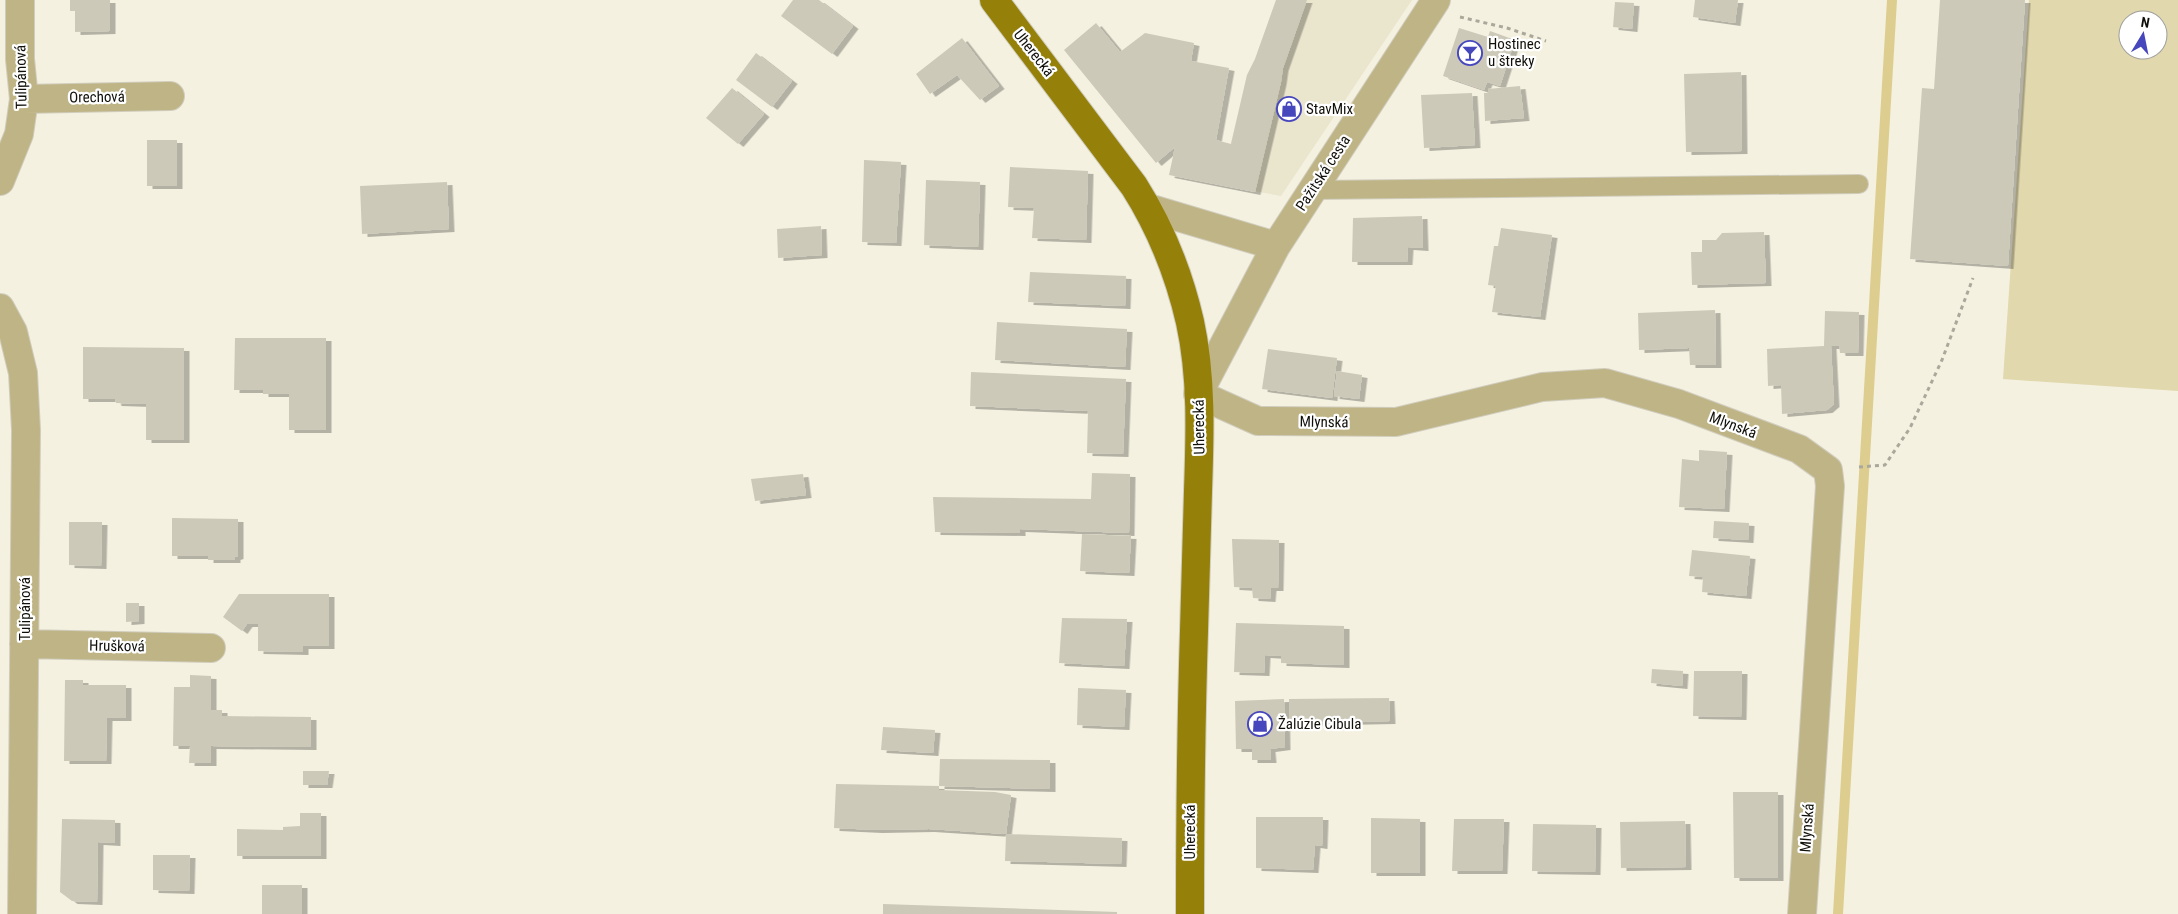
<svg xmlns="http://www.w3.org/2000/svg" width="2178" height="914" font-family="'Roboto Condensed',sans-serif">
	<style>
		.built { fill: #eae5cd }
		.green { fill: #e1d8ad; fill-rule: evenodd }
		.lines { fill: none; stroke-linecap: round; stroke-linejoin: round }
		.stream { stroke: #ddce8f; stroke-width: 10 }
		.building { fill: #cdc9b9; filter: url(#shadow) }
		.service-casing { stroke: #d0cdbe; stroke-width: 20 }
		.minor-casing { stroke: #d0cdbe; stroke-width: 30 }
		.primary-casing { stroke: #d0cdbe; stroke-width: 30 }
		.path { stroke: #aba89b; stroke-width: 3; stroke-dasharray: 4 4; stroke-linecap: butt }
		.service { stroke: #bfb485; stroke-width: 18 }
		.minor { stroke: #bfb485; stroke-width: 28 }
		.primary { stroke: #958009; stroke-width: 28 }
		.labels { text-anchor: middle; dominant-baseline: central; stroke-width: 4.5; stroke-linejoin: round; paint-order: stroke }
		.poi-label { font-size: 15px; fill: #100f09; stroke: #fff; text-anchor: start }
		.street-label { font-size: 15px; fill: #100f09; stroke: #fff }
	</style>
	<defs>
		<filter id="shadow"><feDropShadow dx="5.5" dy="3" stdDeviation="0" flood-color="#0004"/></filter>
	</defs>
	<rect width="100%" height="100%" fill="#f4f1e0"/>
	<path class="built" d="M 1276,0 L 1412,0 L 1281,196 L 1221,185 L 1247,75 L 1255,59 Z"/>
	<path class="green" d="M 2029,0 L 2178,0 L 2178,391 L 2003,379 ZM 2128,20 L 2158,20 L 2158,50 L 2128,50 Z"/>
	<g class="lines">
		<path class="stream" d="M 1838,914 L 1892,0"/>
	</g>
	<path class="building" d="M 70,0 L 110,0 L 110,31 L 75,32 L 75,11 L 70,11 Z
		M 793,0 L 819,0 L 853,26 L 832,54 L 781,16 Z
		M 1276,0 L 1307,0 L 1283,68 L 1281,82 L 1255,192 L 1169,175 L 1175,147 L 1156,163 L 1064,50 L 1096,23 L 1120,52 L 1145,33 L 1194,43 L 1191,61 L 1229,68 L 1216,140 L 1231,144 L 1247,75 L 1255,59 Z
		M 1695,0 L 1738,0 L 1735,23 L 1693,17 Z
		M 1940,0 L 2025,0 L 2008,266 L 1910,259 L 1922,88 L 1934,89 Z
		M 1615,2 L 1634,3 L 1632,29 L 1613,27 Z
		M 1459,28 L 1488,37 L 1490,31 L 1515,40 L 1500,86 L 1487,82 L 1484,90 L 1443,76 Z
		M 962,38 L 999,86 L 980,100 L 957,75 L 930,94 L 916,74 Z
		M 756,53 L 792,81 L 772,107 L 736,80 Z
		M 1741,72 L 1742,151 L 1686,152 L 1684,74 Z
		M 1520,86 L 1524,118 L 1485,121 L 1484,93 L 1488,93 L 1488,89 Z
		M 732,88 L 764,114 L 738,144 L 706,118 Z
		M 1472,93 L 1475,145 L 1424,148 L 1421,95 Z
		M 147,140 L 177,140 L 177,186 L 147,186 Z
		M 864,160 L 901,162 L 896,243 L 862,242 Z
		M 1010,167 L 1088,171 L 1086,240 L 1032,238 L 1034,208 L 1008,207 Z
		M 926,180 L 980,182 L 978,247 L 924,245 Z
		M 447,182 L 449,229 L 362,234 L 360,186 Z
		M 1422,216 L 1423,248 L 1408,247 L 1407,262 L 1352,262 L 1353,218 Z
		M 821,226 L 822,255 L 778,258 L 777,229 Z
		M 1501,228 L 1552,235 L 1540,317 L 1492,312 L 1496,286 L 1488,285 L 1494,246 L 1498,246 Z
		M 1764,232 L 1766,283 L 1692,285 L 1691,252 L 1702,252 L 1702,240 L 1716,240 L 1722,233 Z
		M 1030,272 L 1126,276 L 1125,306 L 1028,302 Z
		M 1715,310 L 1716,365 L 1690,365 L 1689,348 L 1639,350 L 1638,313 Z
		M 1825,311 L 1859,312 L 1858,353 L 1840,353 L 1839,346 L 1831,346 L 1834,404 L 1827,410 L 1782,414 L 1781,385 L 1768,386 L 1767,349 L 1824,346 Z
		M 997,322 L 1127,329 L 1125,367 L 995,360 Z
		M 235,338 L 326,338 L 326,430 L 289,430 L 289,394 L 263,394 L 263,390 L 234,390 Z
		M 83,347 L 184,348 L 184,440 L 146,440 L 146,404 L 116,403 L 115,399 L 83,399 Z
		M 1268,349 L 1337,358 L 1332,398 L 1262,389 Z
		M 1337,371 L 1362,375 L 1359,399 L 1334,396 Z
		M 971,372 L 1126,379 L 1123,454 L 1087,453 L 1088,411 L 970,406 Z
		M 1699,450 L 1727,452 L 1724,509 L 1679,507 L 1682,459 L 1699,461 Z
		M 1092,473 L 1130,474 L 1129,533 L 1020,529 L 1020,533 L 935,532 L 933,497 L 1091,499 Z
		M 803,474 L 806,495 L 755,501 L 751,479 Z
		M 172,518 L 238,519 L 238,556 L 235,557 L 235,560 L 208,560 L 208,556 L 172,556 Z
		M 1714,521 L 1749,523 L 1748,540 L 1713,538 Z
		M 69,522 L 102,522 L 101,566 L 69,565 Z
		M 1082,534 L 1131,536 L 1129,573 L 1080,571 Z
		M 1232,539 L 1279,540 L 1278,588 L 1271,588 L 1270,599 L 1253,598 L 1252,588 L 1234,587 Z
		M 1692,550 L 1750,556 L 1746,596 L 1702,592 L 1703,577 L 1689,576 Z
		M 239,594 L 329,594 L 329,646 L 303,646 L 303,652 L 258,651 L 258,624 L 247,624 L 242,631 L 223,617 Z
		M 126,603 L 139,603 L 139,621 L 126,622 Z
		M 1062,618 L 1127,619 L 1124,666 L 1059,663 Z
		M 1236,623 L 1344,626 L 1344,665 L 1281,663 L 1281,656 L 1265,655 L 1264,673 L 1234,672 Z
		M 1652,669 L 1683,671 L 1682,686 L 1651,683 Z
		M 1694,671 L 1742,671 L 1741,717 L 1693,716 Z
		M 190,675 L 211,676 L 211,710 L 222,710 L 222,716 L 311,717 L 311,747 L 211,746 L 211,763 L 189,763 L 190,746 L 173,746 L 174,687 L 190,687 Z
		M 65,680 L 83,680 L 83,685 L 126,685 L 126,718 L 107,718 L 106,761 L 64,761 Z
		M 1078,688 L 1126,690 L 1124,727 L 1077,725 Z
		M 1389,698 L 1390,721 L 1289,723 L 1289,699 Z
		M 1284,699 L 1285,747 L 1270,749 L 1271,760 L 1252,760 L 1252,749 L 1236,749 L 1235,701 Z
		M 883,727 L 935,730 L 933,753 L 881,750 Z
		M 940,759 L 1050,760 L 1050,789 L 939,786 Z
		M 303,771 L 329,771 L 327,785 L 303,785 Z
		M 836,784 L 939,786 L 939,790 L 995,792 L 1011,795 L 1006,834 L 929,829 L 877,830 L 834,828 Z
		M 1733,792 L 1778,792 L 1778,878 L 1734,878 Z
		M 300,813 L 321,813 L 321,856 L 237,856 L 237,829 L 283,830 L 283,827 L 300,826 Z
		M 1256,817 L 1323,817 L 1322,846 L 1315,845 L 1313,870 L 1256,868 Z
		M 1371,818 L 1420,819 L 1420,873 L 1371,873 Z
		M 62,819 L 115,820 L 115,843 L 98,842 L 97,902 L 72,901 L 60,892 Z
		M 1454,819 L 1504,819 L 1502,871 L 1452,871 Z
		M 1685,821 L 1686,867 L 1621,868 L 1620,822 Z
		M 1533,824 L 1596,825 L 1595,872 L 1532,871 Z
		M 1006,834 L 1122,838 L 1121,864 L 1005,861 Z
		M 153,855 L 190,855 L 189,891 L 153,890 Z
		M 262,885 L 302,885 L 302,914 L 262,914 Z
		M 883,904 L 1117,912 L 1117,914 L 883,914 Z"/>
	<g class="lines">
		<defs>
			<path id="service" d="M 1313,190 L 1859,184"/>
			<path id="minor" d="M 1436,0 L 1276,246 L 1198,394 L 1258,421 L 1396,422 L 1542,387 L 1605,383 L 1679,404 L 1799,449 L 1828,470 L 1830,486 L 1802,914
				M 24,99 L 170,96
				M 0,181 L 19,134 L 24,99 L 20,59 L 20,0
				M 1148,208 L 1276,246
				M 0,308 L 13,332 L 23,373 L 26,430 L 22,914
				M 24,644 L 211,648"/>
			<path id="primary" d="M 994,0 L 1134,186 C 1160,227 1179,274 1190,322 C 1202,377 1200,434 1198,491 C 1197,538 1195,584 1194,631 C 1191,725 1190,819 1190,914"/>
		</defs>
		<use href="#service" class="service-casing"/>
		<use href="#minor" class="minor-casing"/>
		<use href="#primary" class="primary-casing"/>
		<path class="path" d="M 1460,17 L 1507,28 L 1546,41
			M 1859,467 L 1885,465 L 1910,428 L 1942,360 L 1973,278"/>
		<use href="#service" class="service"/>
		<use href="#minor" class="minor"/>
		<use href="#primary" class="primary"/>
	</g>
	<defs>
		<symbol id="bar-ring" viewBox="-11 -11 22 22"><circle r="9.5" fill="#fff" stroke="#4747bd" stroke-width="1.5"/><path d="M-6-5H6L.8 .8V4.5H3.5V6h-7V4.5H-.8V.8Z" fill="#4747bd"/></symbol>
		<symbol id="shop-ring" viewBox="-11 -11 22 22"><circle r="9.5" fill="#fff" stroke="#4747bd" stroke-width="1.5"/><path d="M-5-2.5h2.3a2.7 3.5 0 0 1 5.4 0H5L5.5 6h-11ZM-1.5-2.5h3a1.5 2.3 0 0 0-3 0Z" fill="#4747bd"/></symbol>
	</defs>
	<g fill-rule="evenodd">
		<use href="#bar-ring" x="1456" y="39" width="28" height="28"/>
		<use href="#shop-ring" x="1275" y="95" width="28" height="28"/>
		<use href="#shop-ring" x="1246" y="710" width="28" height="28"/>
	</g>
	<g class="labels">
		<g class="poi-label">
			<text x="1488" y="44">Hostinec<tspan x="1488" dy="17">u štreky</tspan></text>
			<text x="1306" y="109">StavMix</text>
			<text x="1278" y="724">Žalúzie Cibula</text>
		</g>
		<g class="street-label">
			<text transform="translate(1034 53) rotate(52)">Uherecká</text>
			<text transform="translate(21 77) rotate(-91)">Tulipánová</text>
			<text transform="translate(97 97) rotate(-1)">Orechová</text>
			<text transform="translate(1323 173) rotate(-57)">Pažitská cesta</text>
			<text transform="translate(1324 422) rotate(1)">Mlynská</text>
			<text transform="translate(1733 425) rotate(21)">Mlynská</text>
			<text transform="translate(1199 427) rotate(-91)">Uherecká</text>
			<text transform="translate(25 609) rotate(-90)">Tulipánová</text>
			<text transform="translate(117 646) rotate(1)">Hrušková</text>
			<text transform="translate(1807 828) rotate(-86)">Mlynská</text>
			<text transform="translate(1190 832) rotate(-90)">Uherecká</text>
		</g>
	</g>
	<g transform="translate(2143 35) rotate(10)"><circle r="24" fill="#ffffff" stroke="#9f9f9d"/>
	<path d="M0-4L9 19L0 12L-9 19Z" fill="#4747bd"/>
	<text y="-8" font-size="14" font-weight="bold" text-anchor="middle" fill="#100f09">N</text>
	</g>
</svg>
